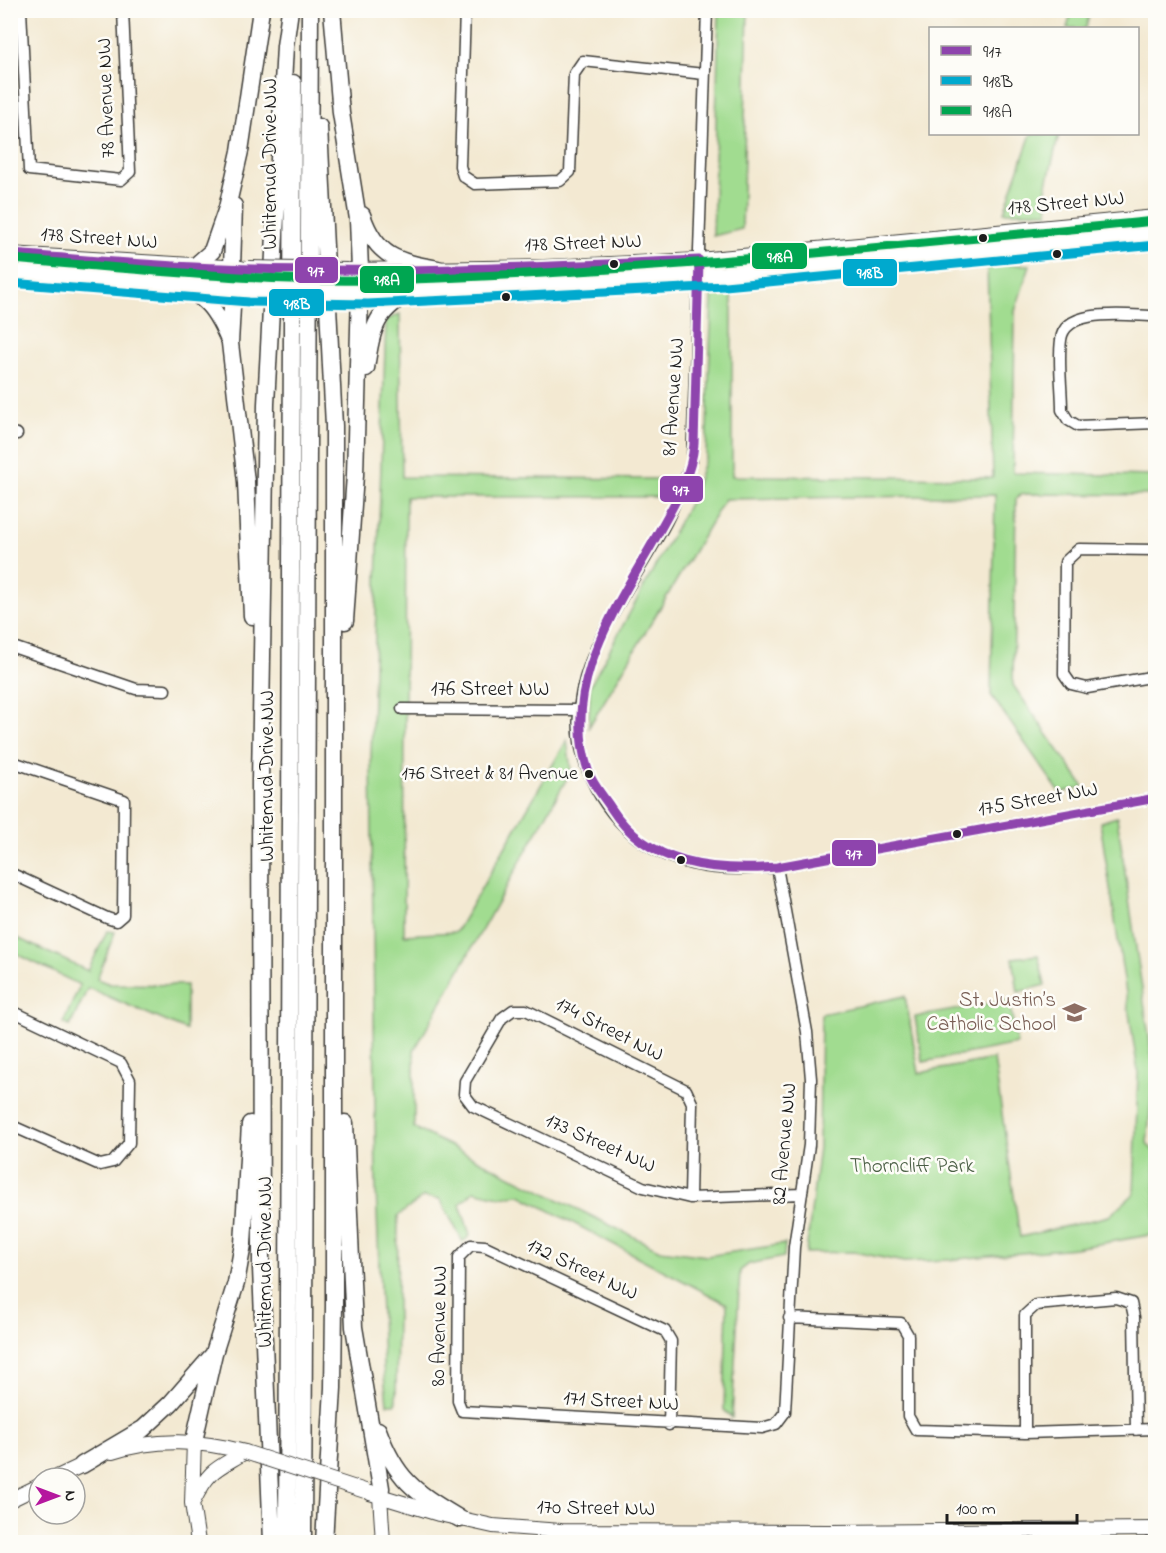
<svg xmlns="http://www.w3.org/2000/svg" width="1166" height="1553" font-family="'Indie Flower',sans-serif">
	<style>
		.green { fill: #a1dc90; stroke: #5e7c56; stroke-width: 1.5 }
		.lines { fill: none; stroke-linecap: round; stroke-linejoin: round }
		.minor-casing { stroke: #3c3b37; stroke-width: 13 }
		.major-casing { stroke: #3c3b37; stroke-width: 16 }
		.highway-casing { stroke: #3c3b37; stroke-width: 19 }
		.minor { stroke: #fff; stroke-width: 10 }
		.major { stroke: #fff; stroke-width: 14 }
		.highway { stroke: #fff; stroke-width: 16 }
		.major-bridge-casing { stroke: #3c3b37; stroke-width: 16; stroke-linecap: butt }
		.major-bridge { stroke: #fff; stroke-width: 14 }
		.bus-1-casing { stroke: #fdfcf7; stroke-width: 14 }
		.bus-2-casing { stroke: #fdfcf7; stroke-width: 14 }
		.bus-3-casing { stroke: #fdfcf7; stroke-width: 14 }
		.bus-1 { stroke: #8e44ad; stroke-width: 9 }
		.bus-2 { stroke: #00a9ce; stroke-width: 9 }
		.bus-3 { stroke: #00a651; stroke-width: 9 }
		.bus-dot { fill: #1c1c1c; stroke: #fdfcf7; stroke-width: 2 }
		.labels { text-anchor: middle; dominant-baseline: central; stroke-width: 5; stroke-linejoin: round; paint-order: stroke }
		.bus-label { font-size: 20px; fill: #1c1c1c; stroke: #fdfcf7; text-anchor: end }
		.street-label { font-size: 21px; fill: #1c1c1c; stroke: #fdfcf7 }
		.education-label { font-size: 21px; fill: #785e54; stroke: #fdfcf7; text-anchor: end }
		.park-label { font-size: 21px; fill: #4b5f45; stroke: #fdfcf7 }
		.line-badge { stroke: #fdfcf7; stroke-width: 2 }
		.badge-label { font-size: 16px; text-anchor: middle; font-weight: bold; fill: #fff }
	</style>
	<rect width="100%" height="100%" fill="#fdfcf7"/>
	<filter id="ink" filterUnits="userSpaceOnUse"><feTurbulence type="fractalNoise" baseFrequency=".0167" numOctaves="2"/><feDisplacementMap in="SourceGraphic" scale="12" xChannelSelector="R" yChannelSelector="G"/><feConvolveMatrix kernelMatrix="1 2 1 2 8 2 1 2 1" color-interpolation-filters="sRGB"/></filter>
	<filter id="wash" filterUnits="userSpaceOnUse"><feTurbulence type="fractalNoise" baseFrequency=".008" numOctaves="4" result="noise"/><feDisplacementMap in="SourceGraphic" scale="24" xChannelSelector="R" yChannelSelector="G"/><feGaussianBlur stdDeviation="1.35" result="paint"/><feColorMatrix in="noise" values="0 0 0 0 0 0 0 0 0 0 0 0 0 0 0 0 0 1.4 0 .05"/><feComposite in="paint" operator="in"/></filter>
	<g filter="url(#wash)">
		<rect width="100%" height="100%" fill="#f3e9d2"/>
		<path class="green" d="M 719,11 L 748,11 L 742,229 L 713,236 Z
			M 1072,11 L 1090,11 L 1086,28 L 1067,28 Z
			M 1031,134 L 1059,134 L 1046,188 L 1048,212 L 1004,212 Z
			M 987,264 L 1030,265 L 1015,311 L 1013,473 L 1155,476 L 1155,495 L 1022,494 L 1016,499 L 1013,685 L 1084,787 L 1060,793 L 991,695 L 995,495 L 725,499 L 589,727 L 590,686 L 691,500 L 706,456 L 712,295 L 732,293 L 732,476 L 993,478 Z
			M 400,314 L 402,477 L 673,479 L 667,497 L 406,497 L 404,935 L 456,932 L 567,740 L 571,771 L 414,1051 L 414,1128 L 660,1250 L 707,1256 L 785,1244 L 784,1257 L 749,1264 L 740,1271 L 732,1418 L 724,1410 L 727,1304 L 520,1195 L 499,1197 L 474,1191 L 460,1204 L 470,1235 L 463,1242 L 440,1199 L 423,1197 L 398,1216 L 396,1404 L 387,1404 L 383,1365 L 376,1188 L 371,755 L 386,320 Z
			M 1117,817 L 1154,1071 L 1147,1143 L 1155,1153 L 1155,1234 L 1075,1248 L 947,1260 L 904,1262 L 854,1252 L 806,1253 L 819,1147 L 821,1014 L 905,996 L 919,1073 L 994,1059 L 1020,1237 L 1109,1216 L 1134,1194 L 1138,1072 L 1100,822 Z
			M 107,931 L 115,932 L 97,979 L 110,984 L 186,985 L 186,1030 L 88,988 L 70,1026 L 63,1023 L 80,985 L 11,951 L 11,935 L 88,971 Z
			M 1038,955 L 1045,985 L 1018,992 L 1013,958 Z
			M 1009,1000 L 1017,1044 L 923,1062 L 915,1017 Z"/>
	</g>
	<g filter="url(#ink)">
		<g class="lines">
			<defs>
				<path id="minor" d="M 21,10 L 29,170 L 121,180 L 130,172 L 123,10
					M 465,10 L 460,166 L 463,176 L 475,184 L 560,181 L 570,172 L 574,74 L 583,61 L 704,74
					M 707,10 L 692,461 C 683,483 675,507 663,528 C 611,622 528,717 619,821 C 661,868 717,873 777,867 L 1156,798
					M 1156,316 C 1130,316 1064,306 1061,340 C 1058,362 1062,387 1062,410 L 1068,420 L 1078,426 L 1156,423
					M 10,433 L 17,434
					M 1156,550 L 1079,549 L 1065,562 L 1064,674 L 1071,684 L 1087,688 L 1156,676
					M 10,646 L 136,689 L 165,690
					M 402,709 L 578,710
					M 10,761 L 124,800 L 123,915 L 116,921 L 107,918 L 10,873
					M 10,1010 L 121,1063 L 130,1080 L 129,1143 L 113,1162 L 100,1165 L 10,1125
					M 690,1198 L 692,1103 L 686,1090 L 526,1010 L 513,1010 L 502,1018 L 465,1081 L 464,1094 L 473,1106 L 643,1187 L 690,1198 L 802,1194
					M 789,1318 L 901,1323 L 908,1335 L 908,1416 L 916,1430 L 1025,1433 L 1156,1429
					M 669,1425 L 671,1341 L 665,1331 L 485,1246 L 471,1245 L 459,1257 L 458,1401 L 462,1411 L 762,1428 L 776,1424 L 785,1412 L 794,1247 L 809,1145 L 811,1079 L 807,1032 L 777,867
					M 1025,1433 L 1025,1315 L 1036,1305 L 1116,1298 L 1131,1303 L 1134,1317 L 1136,1430"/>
				<path id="major" d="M 10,254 L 241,268
					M 350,270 L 544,267 L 699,260 L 1156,217
					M 10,271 L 242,289
					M 350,292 L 724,274 L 1156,233
					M 194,1441 L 192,1503 L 198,1542
					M 112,1452 C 157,1438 199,1440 245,1452
					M 55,1478 L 91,1461
					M 370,1493 L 439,1514 L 493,1526 L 561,1531 L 831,1532 L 1156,1529
					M 380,1496 L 383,1542
					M 10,1500 L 39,1486
					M 194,1500 C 210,1468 217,1469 245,1452"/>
				<path id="highway" d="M 332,10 L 341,113 L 358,219 L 360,270
					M 319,127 L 334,426 L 334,1305 L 333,1388 L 324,1542
					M 362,215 C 376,257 398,262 438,269
					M 195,266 L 212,251 L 227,208 L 240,151 L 261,10
					M 232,268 L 234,206
					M 165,285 C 203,292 213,304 228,338
					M 233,289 L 230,343 L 246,482 L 252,616
					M 366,368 C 372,327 376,308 416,290
					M 345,621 L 355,475 L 360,292
					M 345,1123 L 354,1327 L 381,1488 L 380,1496
					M 378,1430 C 397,1482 416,1492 460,1519
					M 194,1441 L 214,1353 L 236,1283 L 243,1244 L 250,1124
					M 82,1465 L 143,1429 L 171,1403 L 212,1356
					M 272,1542 L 261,1268 L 260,782 L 266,404 L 285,46 L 290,10
					M 287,1542 L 293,83
					M 303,1542 L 310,10"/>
			</defs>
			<use href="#minor" class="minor-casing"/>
			<use href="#major" class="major-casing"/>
			<use href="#highway" class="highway-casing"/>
			<use href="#minor" class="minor"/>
			<use href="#major" class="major"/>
			<use href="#highway" class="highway"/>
			<defs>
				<path id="major-bridge" d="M 249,268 L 348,270
					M 250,290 L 345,291
					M 245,1452 L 365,1491"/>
			</defs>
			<use href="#major-bridge" class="major-bridge-casing"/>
			<use href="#major-bridge" class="major-bridge"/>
			<defs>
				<path id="bus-1" d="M 10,254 C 81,259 152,266 223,268 C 382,274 541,267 699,260 L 694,444 C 692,474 675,503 661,528 C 620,603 558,684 589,773 C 593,785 604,797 611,808 C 648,866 714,872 777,867 L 1156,798"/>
				<path id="bus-2" d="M 10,283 L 249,302 L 368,304 L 725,286 L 1156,245"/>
				<path id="bus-3" d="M 11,259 C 129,268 249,282 368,280 C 631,274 893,246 1155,221"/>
			</defs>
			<use href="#bus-1" class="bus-1-casing"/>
			<use href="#bus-2" class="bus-2-casing"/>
			<use href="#bus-3" class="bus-3-casing"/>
			<use href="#bus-1" class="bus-1"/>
			<use href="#bus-2" class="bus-2"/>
			<use href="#bus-3" class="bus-3"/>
		</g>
	</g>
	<defs>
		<symbol id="school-bare" viewBox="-9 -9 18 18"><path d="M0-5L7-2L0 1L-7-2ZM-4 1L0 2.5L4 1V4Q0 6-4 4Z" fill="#8d6e63" stroke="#fdfcf7" stroke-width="2.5" paint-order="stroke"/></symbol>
	</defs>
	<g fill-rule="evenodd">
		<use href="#school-bare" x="1058" y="996" width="33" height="33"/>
	</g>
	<g class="bus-dot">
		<circle cx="983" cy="238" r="5"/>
		<circle cx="1057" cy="254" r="5"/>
		<circle cx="614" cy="264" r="5"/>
		<circle cx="506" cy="297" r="5"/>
		<circle cx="589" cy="774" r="5"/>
		<circle cx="957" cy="834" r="5"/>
		<circle cx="681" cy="860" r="5"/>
	</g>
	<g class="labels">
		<g class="bus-label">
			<text x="578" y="774">176 Street &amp; 81 Avenue</text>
		</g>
		<g class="street-label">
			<text transform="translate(107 98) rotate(-92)">78 Avenue NW</text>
			<text transform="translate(271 164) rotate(-90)">Whitemud Drive NW</text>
			<text transform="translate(1066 204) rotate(-5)">178 Street NW</text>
			<text transform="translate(99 239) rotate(4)">178 Street NW</text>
			<text transform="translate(583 244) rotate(-2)">178 Street NW</text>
			<text transform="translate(674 397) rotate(-86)">81 Avenue NW</text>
			<text x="490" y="690">176 Street NW</text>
			<text transform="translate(268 776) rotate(-90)">Whitemud Drive NW</text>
			<text transform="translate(1038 800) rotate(-10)">175 Street NW</text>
			<text transform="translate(609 1030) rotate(27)">174 Street NW</text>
			<text transform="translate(600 1144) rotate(24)">173 Street NW</text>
			<text transform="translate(785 1144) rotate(-85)">82 Avenue NW</text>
			<text transform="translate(266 1262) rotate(-90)">Whitemud Drive NW</text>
			<text transform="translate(582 1270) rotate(25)">172 Street NW</text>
			<text transform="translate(440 1326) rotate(-89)">80 Avenue NW</text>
			<text transform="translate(621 1402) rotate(3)">171 Street NW</text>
			<text transform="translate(596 1509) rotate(1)">170 Street NW</text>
		</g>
		<g class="education-label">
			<text x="1056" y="1001">St. Justin’s<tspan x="1056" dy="24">Catholic School</tspan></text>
		</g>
		<g class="park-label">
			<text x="912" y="1167">Thorncliff Park</text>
		</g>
	</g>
	<g class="line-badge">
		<rect x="751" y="242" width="57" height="28" rx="6" fill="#00a651"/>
		<rect x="294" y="256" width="45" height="28" rx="6" fill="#8e44ad"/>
		<rect x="842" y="258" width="56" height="29" rx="6" fill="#00a9ce"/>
		<rect x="359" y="265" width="56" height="29" rx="6" fill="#00a651"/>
		<rect x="268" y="288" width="57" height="29" rx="6" fill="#00a9ce"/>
		<rect x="659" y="475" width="45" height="28" rx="6" fill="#8e44ad"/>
		<rect x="831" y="839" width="46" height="28" rx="6" fill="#8e44ad"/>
	</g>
	<g class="badge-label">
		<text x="780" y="262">918A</text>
		<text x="316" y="276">917</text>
		<text x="870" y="278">918B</text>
		<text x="387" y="285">918A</text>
		<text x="297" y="309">918B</text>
		<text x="681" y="495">917</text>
		<text x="854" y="859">917</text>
	</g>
	<rect width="1166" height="1553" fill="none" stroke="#fdfcf7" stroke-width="36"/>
	<rect x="929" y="27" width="210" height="108" fill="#fdfcf7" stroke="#a3a29f" stroke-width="1.5"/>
	<rect x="941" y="46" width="30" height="9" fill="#8e44ad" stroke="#a3a29f" stroke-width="1.5"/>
	<text x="983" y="57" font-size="18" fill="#1c1c1c">917</text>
	<rect x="941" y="76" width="30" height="9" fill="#00a9ce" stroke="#a3a29f" stroke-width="1.5"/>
	<text x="983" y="87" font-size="18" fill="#1c1c1c">918B</text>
	<rect x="941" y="106" width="30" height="9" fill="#00a651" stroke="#a3a29f" stroke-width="1.5"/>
	<text x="983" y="117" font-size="18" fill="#1c1c1c">918A</text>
	<g transform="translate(57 1496) rotate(90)"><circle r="28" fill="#fdfcf7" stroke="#a3a29f" stroke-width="1.5"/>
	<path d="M0-4.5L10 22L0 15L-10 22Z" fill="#b5179e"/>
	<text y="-9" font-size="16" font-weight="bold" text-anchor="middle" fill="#1c1c1c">N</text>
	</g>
	<path d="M947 1514v9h130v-9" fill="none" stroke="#1c1c1c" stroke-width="3"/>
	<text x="956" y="1514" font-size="18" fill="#1c1c1c" stroke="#fdfcf7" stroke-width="4.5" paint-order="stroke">100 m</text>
</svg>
